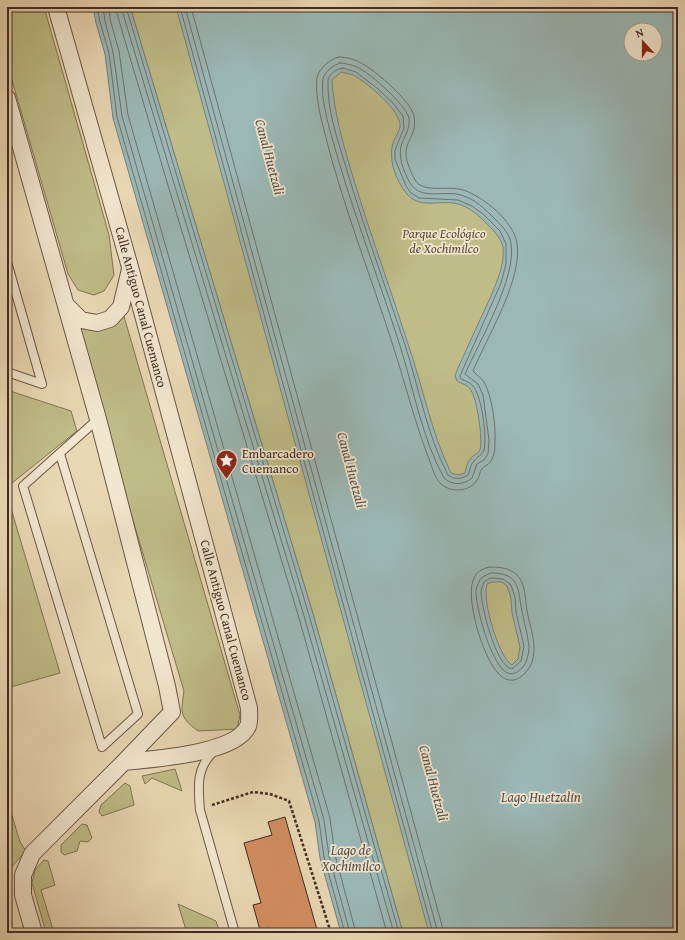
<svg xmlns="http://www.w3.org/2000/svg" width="685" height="940" font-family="'Gentium Book Plus',serif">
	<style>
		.green { fill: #bfbc87; stroke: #807455; fill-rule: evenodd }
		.water { fill: #9bb8b6; stroke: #77807b; fill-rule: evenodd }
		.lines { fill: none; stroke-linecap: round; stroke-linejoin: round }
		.shore { stroke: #6e726c; stroke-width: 1 }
		.building { fill: #d18d60; stroke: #422b23 }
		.lane-casing { stroke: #6c5647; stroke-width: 10 }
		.street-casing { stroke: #6c5647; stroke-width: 18 }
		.path { stroke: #422b23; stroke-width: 2.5; stroke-dasharray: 3 2; stroke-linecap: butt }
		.lane { stroke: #f1e6ce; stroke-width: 8 }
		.street { stroke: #f1e6ce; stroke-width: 16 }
		.labels { text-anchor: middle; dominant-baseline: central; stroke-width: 3.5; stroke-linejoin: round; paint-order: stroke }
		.park-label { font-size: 13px; font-style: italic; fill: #5b4837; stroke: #f1e6ce }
		.street-label { font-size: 13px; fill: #422b23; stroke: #f1e6ce }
		.poi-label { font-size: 13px; fill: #422b23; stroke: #f1e6ce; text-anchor: start }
		.water-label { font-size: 14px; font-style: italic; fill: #584e48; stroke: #f1e6ce }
	</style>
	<rect width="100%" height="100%" fill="#e9d8b4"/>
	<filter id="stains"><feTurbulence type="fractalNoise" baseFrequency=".005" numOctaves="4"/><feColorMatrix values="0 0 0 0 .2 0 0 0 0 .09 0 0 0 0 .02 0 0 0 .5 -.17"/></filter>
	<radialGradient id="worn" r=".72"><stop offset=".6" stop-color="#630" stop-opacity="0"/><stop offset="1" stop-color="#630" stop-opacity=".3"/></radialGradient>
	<path class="green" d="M 7,7 L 44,7 L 109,235 L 114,275 L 104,291 L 94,295 L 78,290 L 68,274 L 7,63 Z
		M 130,7 L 678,7 L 678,933 L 403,933 L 313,614 ZM 631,30 L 655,30 L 655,54 L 631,54 Z
		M 123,313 L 240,715 L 237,729 L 198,731 C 179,717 181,713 184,691 L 74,323 Z
		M 7,390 L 71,411 L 77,431 L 7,487 Z
		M 7,495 L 60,673 L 7,688 Z
		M 175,769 L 182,791 L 152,778 L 145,784 L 142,776 Z
		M 125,783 L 130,786 L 134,805 L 102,816 L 99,812 L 101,805 Z
		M 7,799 L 20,842 L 26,851 L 7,872 Z
		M 82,824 L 87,825 L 92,838 L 88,842 L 80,841 L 77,851 L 64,855 L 61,852 L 61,845 Z
		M 44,860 L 48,861 L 55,885 L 41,890 L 54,933 L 46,933 L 32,883 L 35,870 Z
		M 178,904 L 216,921 L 220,933 L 187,933 Z"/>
	<path class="water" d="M 93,7 L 130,7 L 313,614 L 403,933 L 341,933 L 320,858 L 315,822 L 113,118 L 105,54 L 96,23 Z
		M 176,7 L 678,7 L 678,933 L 429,933 ZM 631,30 L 655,30 L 655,54 L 631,54 ZM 341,72 C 345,73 349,74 353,75 C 365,81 403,112 400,127 C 399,132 395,138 393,143 C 388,159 396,181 407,194 C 420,210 442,199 458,204 C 470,207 479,216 488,225 C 494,231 501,238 503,247 C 505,264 497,281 491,296 C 483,313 476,329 468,346 C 464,356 458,366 455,376 L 457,381 C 461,384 467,384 470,389 C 477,397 483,439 480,450 C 478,454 473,455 471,458 C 467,462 466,468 465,473 L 458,475 L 451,473 C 431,432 423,387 408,344 C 390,287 369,231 352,174 C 343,143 334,113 332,80 ZM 492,582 L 502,582 L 507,586 L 511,598 L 512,613 L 520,647 L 518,659 L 512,665 C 498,656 482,600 487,584 Z"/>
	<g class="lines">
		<path class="shore" d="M 97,7 L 100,22 L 109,53 L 117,117 L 319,821 L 324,857 L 345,933
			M 103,7 L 105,21 L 113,52 L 122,116 L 324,820 L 329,856 L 350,933
			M 109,7 L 110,19 L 119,51 L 128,115 L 330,818 L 335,855 L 356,933
			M 115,7 L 167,182 L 299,618 L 387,933
			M 121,7 L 304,616 L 394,933
			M 126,7 L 309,615 L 399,933
			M 180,7 L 433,933
			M 185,7 L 438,933
			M 191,7 L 444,933
			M 339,57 C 346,57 353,59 359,62 C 373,68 412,102 414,116 C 417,134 408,137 406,151 C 405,160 411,172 415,180 C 423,194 449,185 463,190 C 483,196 514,222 517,243 C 523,279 487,337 473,371 C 476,375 481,377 484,382 C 492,396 496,426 495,443 C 495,451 494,460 487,465 C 485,466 483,467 482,469 C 479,472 480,477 477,480 C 470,492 451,493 441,484 C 435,478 432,467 429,459 C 415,423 406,386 394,349 C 371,276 342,204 324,130 C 320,115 315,93 317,78 C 319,68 330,59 339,57 Z
			M 340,63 C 345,63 352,65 357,67 C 370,73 406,105 409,118 C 410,128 406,134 402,143 C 397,156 404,172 410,183 C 421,201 444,190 461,195 C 475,199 485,209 495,219 C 502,226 510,234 511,244 C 517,277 479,342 465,374 L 478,384 L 483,395 L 489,440 L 488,454 L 484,460 L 477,464 L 472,478 C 464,485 452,486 444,478 C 422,438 414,391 401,349 C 381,285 357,223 338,159 C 332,136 320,103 323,79 C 324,72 334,65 340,63 Z
			M 343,68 L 356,72 L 378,89 L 393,103 L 403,116 L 404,128 L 395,150 L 395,159 L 406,186 L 411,193 L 419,198 L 458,200 L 472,206 L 483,214 L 500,231 L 506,244 L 506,264 L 501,283 L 460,376 L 461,379 C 466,381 471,383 474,387 C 482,399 487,436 484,450 C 482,456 477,456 474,461 C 470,465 470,471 468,475 C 461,479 454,480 448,475 C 427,435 419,388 405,345 C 385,285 363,225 345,164 C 337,138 327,109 328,81 C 328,75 337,68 343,68 Z
			M 490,567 C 501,567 510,568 518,576 C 526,585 525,600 527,611 C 531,632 542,657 524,674 C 521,677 518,679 514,680 C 508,681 502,678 498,673 C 483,658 463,594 475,576 C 478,571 484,568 490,567 Z
			M 491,573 C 511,573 518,580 520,600 C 522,615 527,630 529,646 C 529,653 527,663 522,668 C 518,672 514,675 508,673 C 492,668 475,606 476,590 C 477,586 479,581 481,578 Z
			M 491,578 L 503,579 L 511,585 L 515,597 L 516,612 L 524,646 L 521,661 L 512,669 C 496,667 481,606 481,591 C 482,588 483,585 484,582 Z"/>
	</g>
	<path class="building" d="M 285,817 L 318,933 L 269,933 L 268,928 L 260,930 L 253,905 L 261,903 L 244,843 L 272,835 L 268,822 Z"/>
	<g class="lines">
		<defs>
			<path id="lane" d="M 7,262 L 42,384 L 7,372
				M 60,454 L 138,714 L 102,747 L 23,486 L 98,419
				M 214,751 C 196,768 198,787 200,810 L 235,933"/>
			<path id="street" d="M 56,7 L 130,267 L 249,708 C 249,713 250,722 248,726 C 236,754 152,759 124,762
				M 7,98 L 98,419 L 167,686 L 172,712 L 124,762 L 32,854 L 23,875 L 23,895 L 34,933
				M 66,305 L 81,320 L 97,323 L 110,319 L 121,307 L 130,269"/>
		</defs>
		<use href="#lane" class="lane-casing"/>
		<use href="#street" class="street-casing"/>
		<path class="path" d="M 212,805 L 253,792 L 270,794 L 289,801 L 331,933
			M 7,932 L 7,933"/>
		<use href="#lane" class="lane"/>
		<use href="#street" class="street"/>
	</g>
	<defs>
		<symbol id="sight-pin" viewBox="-11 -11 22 30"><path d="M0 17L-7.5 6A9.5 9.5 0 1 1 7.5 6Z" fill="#8f2418" stroke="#f1e6ce"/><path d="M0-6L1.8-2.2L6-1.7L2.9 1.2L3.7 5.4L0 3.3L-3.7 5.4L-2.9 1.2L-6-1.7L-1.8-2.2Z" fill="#fff"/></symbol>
	</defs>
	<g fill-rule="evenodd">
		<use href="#sight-pin" x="214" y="448" width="25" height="34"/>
	</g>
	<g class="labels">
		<g class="park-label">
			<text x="444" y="233">Parque Ecológico<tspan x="444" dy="15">de Xochimilco</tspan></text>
		</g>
		<g class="street-label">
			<text transform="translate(141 307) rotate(75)">Calle Antiguo Canal Cuemanco</text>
			<text transform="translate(226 620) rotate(75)">Calle Antiguo Canal Cuemanco</text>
		</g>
		<g class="poi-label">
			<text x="242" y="453">Embarcadero<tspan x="242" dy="15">Cuemanco</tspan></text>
		</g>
		<g class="water-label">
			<text transform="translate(270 157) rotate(75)">Canal Huetzali</text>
			<text transform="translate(352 470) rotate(75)">Canal Huetzali</text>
			<text transform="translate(434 783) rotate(75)">Canal Huetzali</text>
			<text x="541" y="797">Lago Huetzalin</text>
			<text x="351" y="850">Lago de<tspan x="351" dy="16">Xochimilco</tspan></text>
		</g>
	</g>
	<rect width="685" height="940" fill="none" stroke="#e9d8b4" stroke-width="24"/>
	<rect x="8" y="8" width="669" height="924" fill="none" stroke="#422b23" stroke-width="2"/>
	<rect x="12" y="12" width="661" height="916" fill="none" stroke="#422b23"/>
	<g transform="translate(643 42) rotate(339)"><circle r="19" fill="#f1e6ce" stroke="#ab9b8a"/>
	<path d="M0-3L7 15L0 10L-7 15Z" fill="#8f2418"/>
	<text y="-6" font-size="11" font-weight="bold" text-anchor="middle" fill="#422b23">N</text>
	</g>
	<rect width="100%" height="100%" filter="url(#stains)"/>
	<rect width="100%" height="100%" fill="url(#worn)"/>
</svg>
